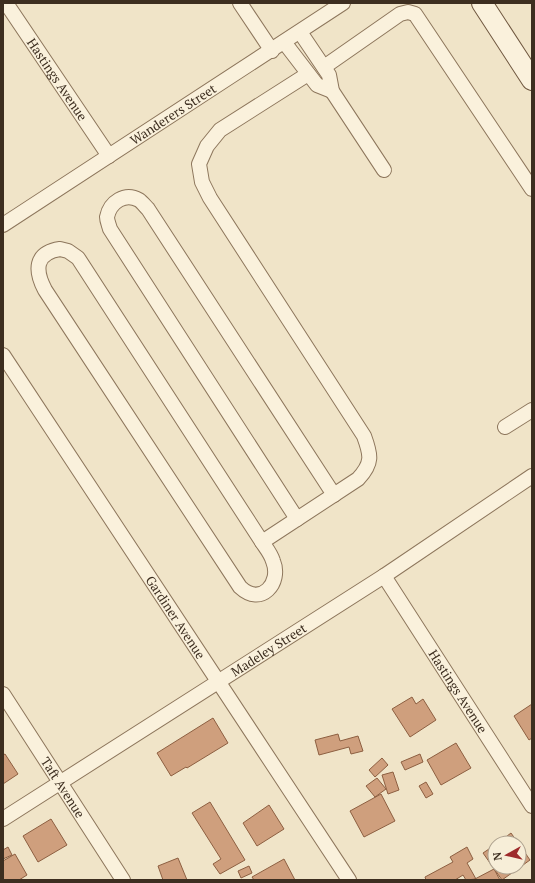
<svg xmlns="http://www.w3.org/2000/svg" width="535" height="883" font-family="'PT Serif',serif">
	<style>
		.building { fill: #cf9f7d; stroke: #8d5f41 }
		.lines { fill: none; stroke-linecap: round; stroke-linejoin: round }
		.minor-casing { stroke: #8d765c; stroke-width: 16 }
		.secondary-casing { stroke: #6f573f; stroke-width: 22 }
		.minor { stroke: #faf1dc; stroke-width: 14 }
		.secondary { stroke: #faf1dc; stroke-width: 20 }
		.labels { text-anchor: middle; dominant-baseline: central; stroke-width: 3.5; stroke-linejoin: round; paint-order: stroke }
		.street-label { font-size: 13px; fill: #3d2e20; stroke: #f7eed8 }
	</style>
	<rect width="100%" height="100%" fill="#f0e4c8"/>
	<path class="building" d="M 412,697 L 416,704 L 423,699 L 436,720 L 410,737 L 392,709 Z
		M 532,704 L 532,738 L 529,740 L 514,716 Z
		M 213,718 L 228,743 L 187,768 L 186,767 L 171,776 L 157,753 Z
		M 338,734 L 340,741 L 358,736 L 363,751 L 351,754 L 349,747 L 319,755 L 315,740 Z
		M 456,743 L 471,768 L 441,785 L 427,760 Z
		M 5,754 L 18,774 L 3,784 L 3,755 Z
		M 420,754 L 423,762 L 405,770 L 401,762 Z
		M 382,758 L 388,765 L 375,777 L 369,770 Z
		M 393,772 L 399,790 L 388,794 L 382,775 Z
		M 377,778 L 386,789 L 375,797 L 366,786 Z
		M 426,782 L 433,794 L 426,798 L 419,786 Z
		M 381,794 L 395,821 L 364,837 L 350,811 Z
		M 210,802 L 245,860 L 220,874 L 213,864 L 221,859 L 192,813 Z
		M 269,805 L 284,829 L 257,846 L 243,823 Z
		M 51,819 L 67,845 L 38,862 L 23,836 Z
		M 511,833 L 518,843 L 498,843 Z
		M 519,844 L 530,860 L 502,880 L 483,853 L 495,845 L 495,867 L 519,867 Z
		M 8,847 L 12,855 L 3,859 L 3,850 Z
		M 467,847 L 473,859 L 467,863 L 476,879 L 466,880 L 463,875 L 455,880 L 426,880 L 425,877 L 453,862 L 450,857 Z
		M 15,854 L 27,875 L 19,880 L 3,880 L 3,861 Z
		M 178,858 L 187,880 L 163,880 L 158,866 Z
		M 284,859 L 295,880 L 254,880 L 252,877 Z
		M 249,866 L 252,873 L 241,878 L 238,871 Z
		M 494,869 L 500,880 L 473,880 Z"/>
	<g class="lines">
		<defs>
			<g id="minor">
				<path id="s1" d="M 6,3 L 109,156"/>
				<path d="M 240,3 L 272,51"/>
				<path d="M 300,32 L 329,75 L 332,91 L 384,170"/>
				<path d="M 284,42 L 317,85 L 332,91"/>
				<path d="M 324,67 L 400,14 L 408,12 L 415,14 L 532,189"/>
				<path id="s2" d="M 3,225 L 343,3"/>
				<path d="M 60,249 L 68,251 L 78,258 L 262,542 C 266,548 271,554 273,561 C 282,583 261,607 240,587 L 45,290 C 35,271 34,253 60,249 Z"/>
				<path id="s3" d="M 3,355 L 349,880"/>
				<path d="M 505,427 L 532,410"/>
				<path d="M 297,519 L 110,229 C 109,225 107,221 107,217 C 110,202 125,192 139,200 C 142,202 145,206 148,209 L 334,495"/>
				<path d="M 262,542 L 358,479 C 373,463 371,455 364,436 L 210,198 L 202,182 L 199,164 L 207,146 L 220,130 L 308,74"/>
				<path id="s4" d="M 384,576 L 532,806"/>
				<path id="s5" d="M 3,694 L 123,880"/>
				<path id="s6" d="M 3,819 L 384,576 L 532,476"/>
			</g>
			<path id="secondary" d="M 482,3 L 532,80"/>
		</defs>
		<use href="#minor" class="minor-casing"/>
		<use href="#secondary" class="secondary-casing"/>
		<use href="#minor" class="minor"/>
		<use href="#secondary" class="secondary"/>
	</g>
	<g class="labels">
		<g class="street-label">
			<text stroke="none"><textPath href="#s1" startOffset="92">Hastings Avenue</textPath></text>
			<text stroke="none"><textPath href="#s2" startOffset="203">Wanderers Street</textPath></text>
			<text stroke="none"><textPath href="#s3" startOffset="314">Gardiner Avenue</textPath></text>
			<text stroke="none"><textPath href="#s6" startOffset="315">Madeley Street</textPath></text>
			<text stroke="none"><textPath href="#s4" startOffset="137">Hastings Avenue</textPath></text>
			<text stroke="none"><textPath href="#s5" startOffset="111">Taft Avenue</textPath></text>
		</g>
	</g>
	<rect width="535" height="883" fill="none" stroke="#3d2e20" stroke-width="8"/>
	<g transform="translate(507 855) rotate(262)"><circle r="19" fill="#f7eed8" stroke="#ada18e"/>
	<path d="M0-3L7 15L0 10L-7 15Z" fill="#9e2a2b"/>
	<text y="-6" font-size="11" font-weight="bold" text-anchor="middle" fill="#3d2e20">N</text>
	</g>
</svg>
